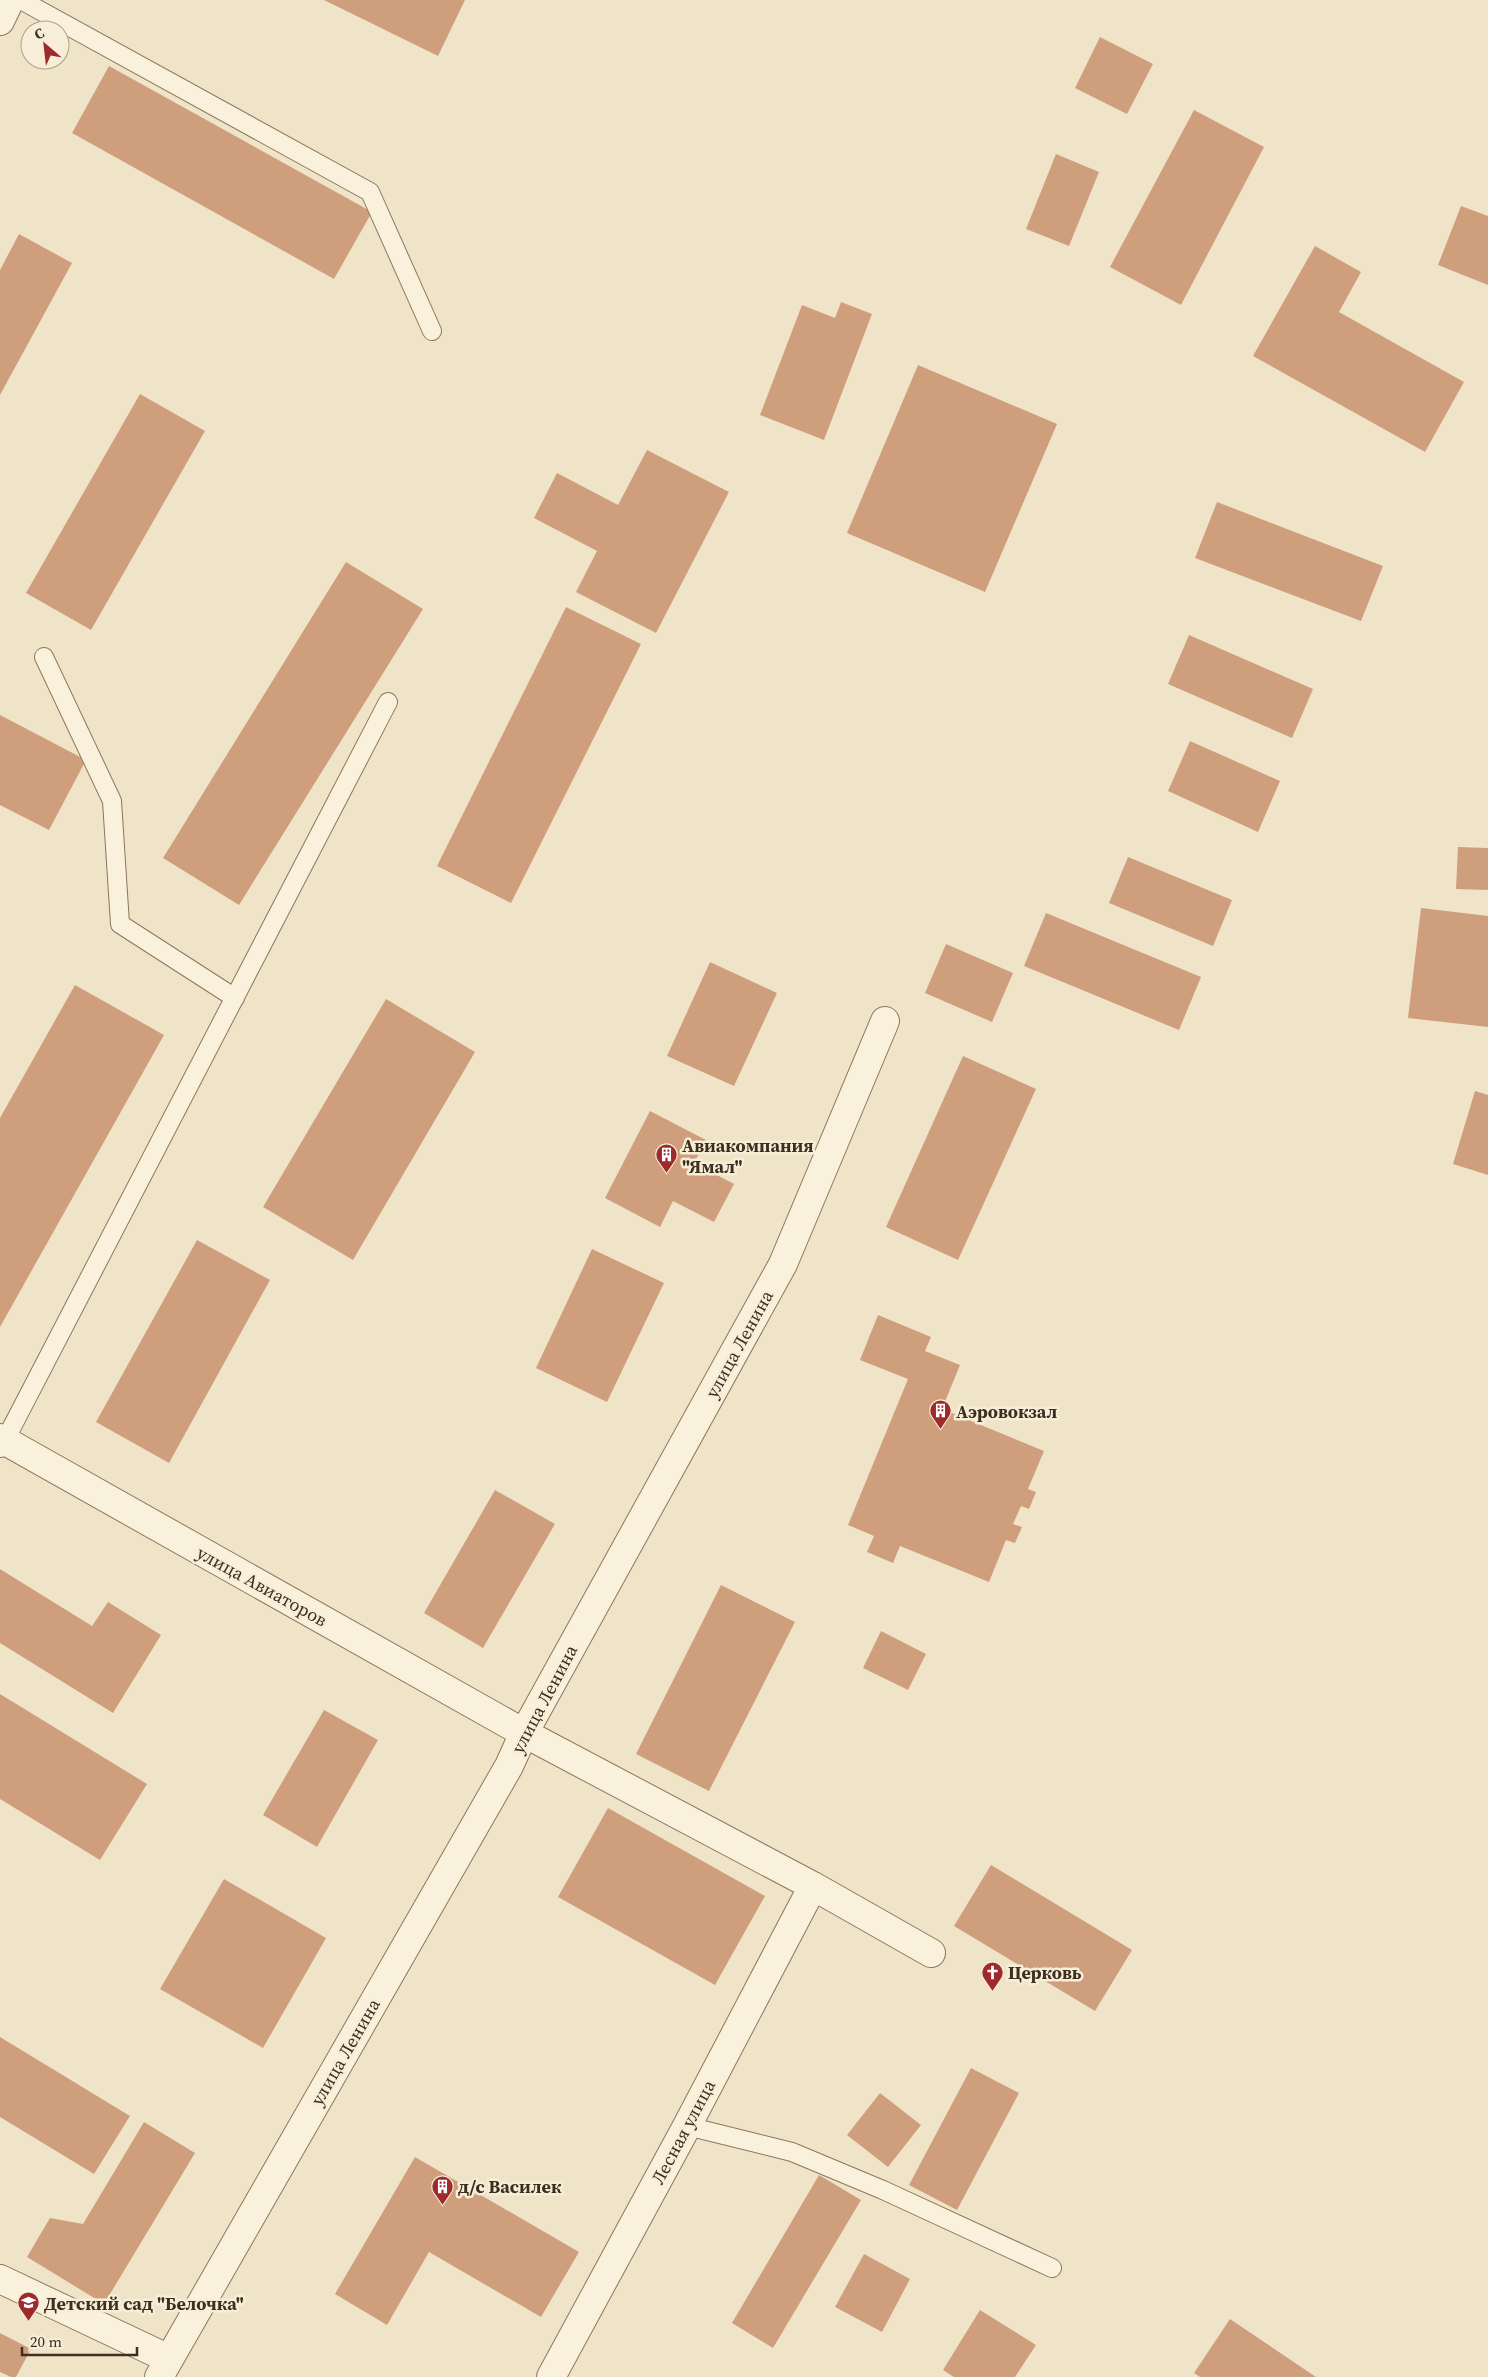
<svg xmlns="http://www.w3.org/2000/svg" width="1488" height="2377" font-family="'Source Serif 4',serif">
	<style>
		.building { fill: #cf9f7d }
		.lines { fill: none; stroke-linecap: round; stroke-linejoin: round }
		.service-casing { stroke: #8d765c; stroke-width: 20 }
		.minor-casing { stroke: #8d765c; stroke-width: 30 }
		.tertiary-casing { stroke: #8d765c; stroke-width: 30 }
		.service { stroke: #faf1dc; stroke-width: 18 }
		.minor { stroke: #faf1dc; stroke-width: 28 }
		.tertiary { stroke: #faf1dc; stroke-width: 28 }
		.labels { text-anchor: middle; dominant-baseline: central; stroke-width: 5; stroke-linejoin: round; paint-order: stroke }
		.poi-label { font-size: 18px; font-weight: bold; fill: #3d2e20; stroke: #f7eed8; text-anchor: start }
		.street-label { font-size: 18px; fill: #3d2e20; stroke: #f7eed8 }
	</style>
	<rect width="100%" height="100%" fill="#f0e4c8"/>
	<path class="building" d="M 324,0 L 465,0 L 438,56 Z
		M 1100,37 L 1153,64 L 1127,114 L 1075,88 Z
		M 109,66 L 372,212 L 334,279 L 72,133 Z
		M 1194,110 L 1264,147 L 1181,305 L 1110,267 Z
		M 1056,154 L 1099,172 L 1069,246 L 1026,229 Z
		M 1461,206 L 1488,216 L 1488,285 L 1438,265 Z
		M 19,234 L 72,263 L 0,395 L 0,270 Z
		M 1315,246 L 1361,272 L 1339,312 L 1464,382 L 1425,452 L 1253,356 Z
		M 841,302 L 872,314 L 824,440 L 760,415 L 802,305 L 835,318 Z
		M 918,365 L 1057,424 L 985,592 L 847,533 Z
		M 140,394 L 205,431 L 91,630 L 26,593 Z
		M 647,450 L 729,492 L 656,633 L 576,592 L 597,551 L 534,518 L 557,473 L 618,505 Z
		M 1217,502 L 1383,566 L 1361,621 L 1195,558 Z
		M 346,562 L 423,609 L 239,905 L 163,858 Z
		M 566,607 L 641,644 L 511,903 L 437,866 Z
		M 1189,635 L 1313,689 L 1292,738 L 1168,684 Z
		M 0,715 L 86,760 L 49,830 L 0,805 Z
		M 1190,741 L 1280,781 L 1258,832 L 1168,791 Z
		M 1458,847 L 1488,848 L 1488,890 L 1456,889 Z
		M 1128,857 L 1232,900 L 1213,946 L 1109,903 Z
		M 1421,908 L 1488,916 L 1488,1027 L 1408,1018 Z
		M 1046,913 L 1201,977 L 1179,1030 L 1024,966 Z
		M 946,944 L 1013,973 L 992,1022 L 925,993 Z
		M 710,962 L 777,993 L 734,1086 L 667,1056 Z
		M 75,985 L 164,1035 L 0,1327 L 0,1118 Z
		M 386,999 L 475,1052 L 353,1260 L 263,1207 Z
		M 963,1056 L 1036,1089 L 958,1260 L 886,1227 Z
		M 1475,1091 L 1488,1095 L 1488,1175 L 1453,1164 Z
		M 650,1111 L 706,1140 L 694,1163 L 734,1184 L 714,1222 L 673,1201 L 660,1227 L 605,1198 Z
		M 197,1240 L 270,1280 L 169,1463 L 96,1422 Z
		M 592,1249 L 664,1283 L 607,1402 L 536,1368 Z
		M 878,1315 L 931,1337 L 925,1351 L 960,1365 L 942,1409 L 1044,1451 L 1028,1489 L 1036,1492 L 1029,1509 L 1021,1506 L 1013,1524 L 1022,1527 L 1015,1543 L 1006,1540 L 989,1582 L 900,1546 L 893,1563 L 867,1552 L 874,1536 L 848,1525 L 908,1379 L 860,1360 Z
		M 495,1490 L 555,1524 L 483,1648 L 424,1613 Z
		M 0,1569 L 92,1626 L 108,1602 L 161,1635 L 113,1713 L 0,1643 Z
		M 721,1585 L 795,1622 L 709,1791 L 636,1754 Z
		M 881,1631 L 926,1654 L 908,1690 L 863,1668 Z
		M 0,1694 L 147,1784 L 100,1860 L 0,1799 Z
		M 324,1710 L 378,1740 L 317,1847 L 263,1815 Z
		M 608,1808 L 765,1896 L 715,1985 L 558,1897 Z
		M 991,1865 L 1132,1950 L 1095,2011 L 954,1926 Z
		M 224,1879 L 326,1938 L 263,2048 L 160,1989 Z
		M 0,2037 L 130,2116 L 94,2174 L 0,2117 Z
		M 971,2068 L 1019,2093 L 957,2210 L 909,2185 Z
		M 880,2093 L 921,2125 L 888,2167 L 847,2135 Z
		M 144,2122 L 195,2153 L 104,2304 L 27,2257 L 50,2218 L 83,2224 Z
		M 415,2157 L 579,2252 L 541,2317 L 429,2252 L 387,2325 L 335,2294 Z
		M 819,2175 L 861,2200 L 773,2348 L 732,2323 Z
		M 864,2254 L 910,2279 L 882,2332 L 835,2307 Z
		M 980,2310 L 1036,2345 L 1015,2377 L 954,2377 L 943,2370 Z
		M 1230,2319 L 1316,2377 L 1200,2377 L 1194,2373 Z
		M 0,2333 L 31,2349 L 16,2377 L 11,2377 L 0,2372 Z"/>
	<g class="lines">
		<defs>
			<path id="service" d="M 21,0 L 370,192 L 432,331
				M 44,657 L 112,801 L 120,924 L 235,998
				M 1,1448 L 388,702
				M 687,2126 L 792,2152 L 883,2190 L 1052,2268"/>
			<path id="minor" d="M 0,1438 L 524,1733 L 813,1886 L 931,1953
				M 0,2279 L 169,2359
				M 551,2377 L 687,2126 L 813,1886"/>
			<path id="tertiary" d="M 0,21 L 10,0
				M 159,2377 L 509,1766 L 524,1733 L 783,1264 L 885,1021"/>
		</defs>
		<use href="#service" class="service-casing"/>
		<use href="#minor" class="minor-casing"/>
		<use href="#tertiary" class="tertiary-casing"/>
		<use href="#service" class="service"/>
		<use href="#minor" class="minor"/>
		<use href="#tertiary" class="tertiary"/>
	</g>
	<defs>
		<symbol id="building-pin" viewBox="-11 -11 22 30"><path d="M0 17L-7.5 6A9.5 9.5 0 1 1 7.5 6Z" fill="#9e2a2b" stroke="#f7eed8"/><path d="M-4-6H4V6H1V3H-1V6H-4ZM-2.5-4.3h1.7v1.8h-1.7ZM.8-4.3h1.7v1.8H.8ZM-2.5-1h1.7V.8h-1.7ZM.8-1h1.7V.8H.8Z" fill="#fff"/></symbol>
		<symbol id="church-pin" viewBox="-11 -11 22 30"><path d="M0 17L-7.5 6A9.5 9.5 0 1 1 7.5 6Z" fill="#9e2a2b" stroke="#f7eed8"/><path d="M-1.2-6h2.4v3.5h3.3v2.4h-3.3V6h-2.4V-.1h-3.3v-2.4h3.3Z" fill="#fff"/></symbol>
		<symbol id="school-pin" viewBox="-11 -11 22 30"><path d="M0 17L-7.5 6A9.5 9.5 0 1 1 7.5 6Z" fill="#9e2a2b" stroke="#f7eed8"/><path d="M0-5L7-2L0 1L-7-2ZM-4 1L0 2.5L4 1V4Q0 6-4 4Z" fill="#fff"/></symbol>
	</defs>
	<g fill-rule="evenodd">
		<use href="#building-pin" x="654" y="1142" width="25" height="34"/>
		<use href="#building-pin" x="928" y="1398" width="25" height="34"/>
		<use href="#church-pin" x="980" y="1960" width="25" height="34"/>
		<use href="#building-pin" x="430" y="2174" width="25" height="34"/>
		<use href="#school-pin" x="16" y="2290" width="25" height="34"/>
	</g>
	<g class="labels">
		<g class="poi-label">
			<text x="682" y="1145">Авиакомпания<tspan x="682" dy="21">"Ямал"</tspan></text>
			<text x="956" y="1411">Аэровокзал</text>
			<text x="1008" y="1972">Церковь</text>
			<text x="458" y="2186">д/с Василек</text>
			<text x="44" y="2303">Детский сад "Белочка"</text>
		</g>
		<g class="street-label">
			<text transform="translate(739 1344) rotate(-61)">улица Ленина</text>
			<text transform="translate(262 1586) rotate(29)">улица Авиаторов</text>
			<text transform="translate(544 1699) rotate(-62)">улица Ленина</text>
			<text transform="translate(345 2052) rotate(-60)">улица Ленина</text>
			<text transform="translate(683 2132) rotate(-62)">Лесная улица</text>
		</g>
	</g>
	<g transform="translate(45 45) rotate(332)"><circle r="24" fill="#f7eed8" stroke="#ada18e"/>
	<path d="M0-4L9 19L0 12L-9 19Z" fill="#9e2a2b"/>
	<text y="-8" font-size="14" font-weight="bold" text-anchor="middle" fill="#3d2e20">С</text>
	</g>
	<path d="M22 2347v8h115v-8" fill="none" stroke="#3d2e20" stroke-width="2.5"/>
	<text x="30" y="2347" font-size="15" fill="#3d2e20" stroke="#f7eed8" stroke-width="4" paint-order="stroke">20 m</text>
</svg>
